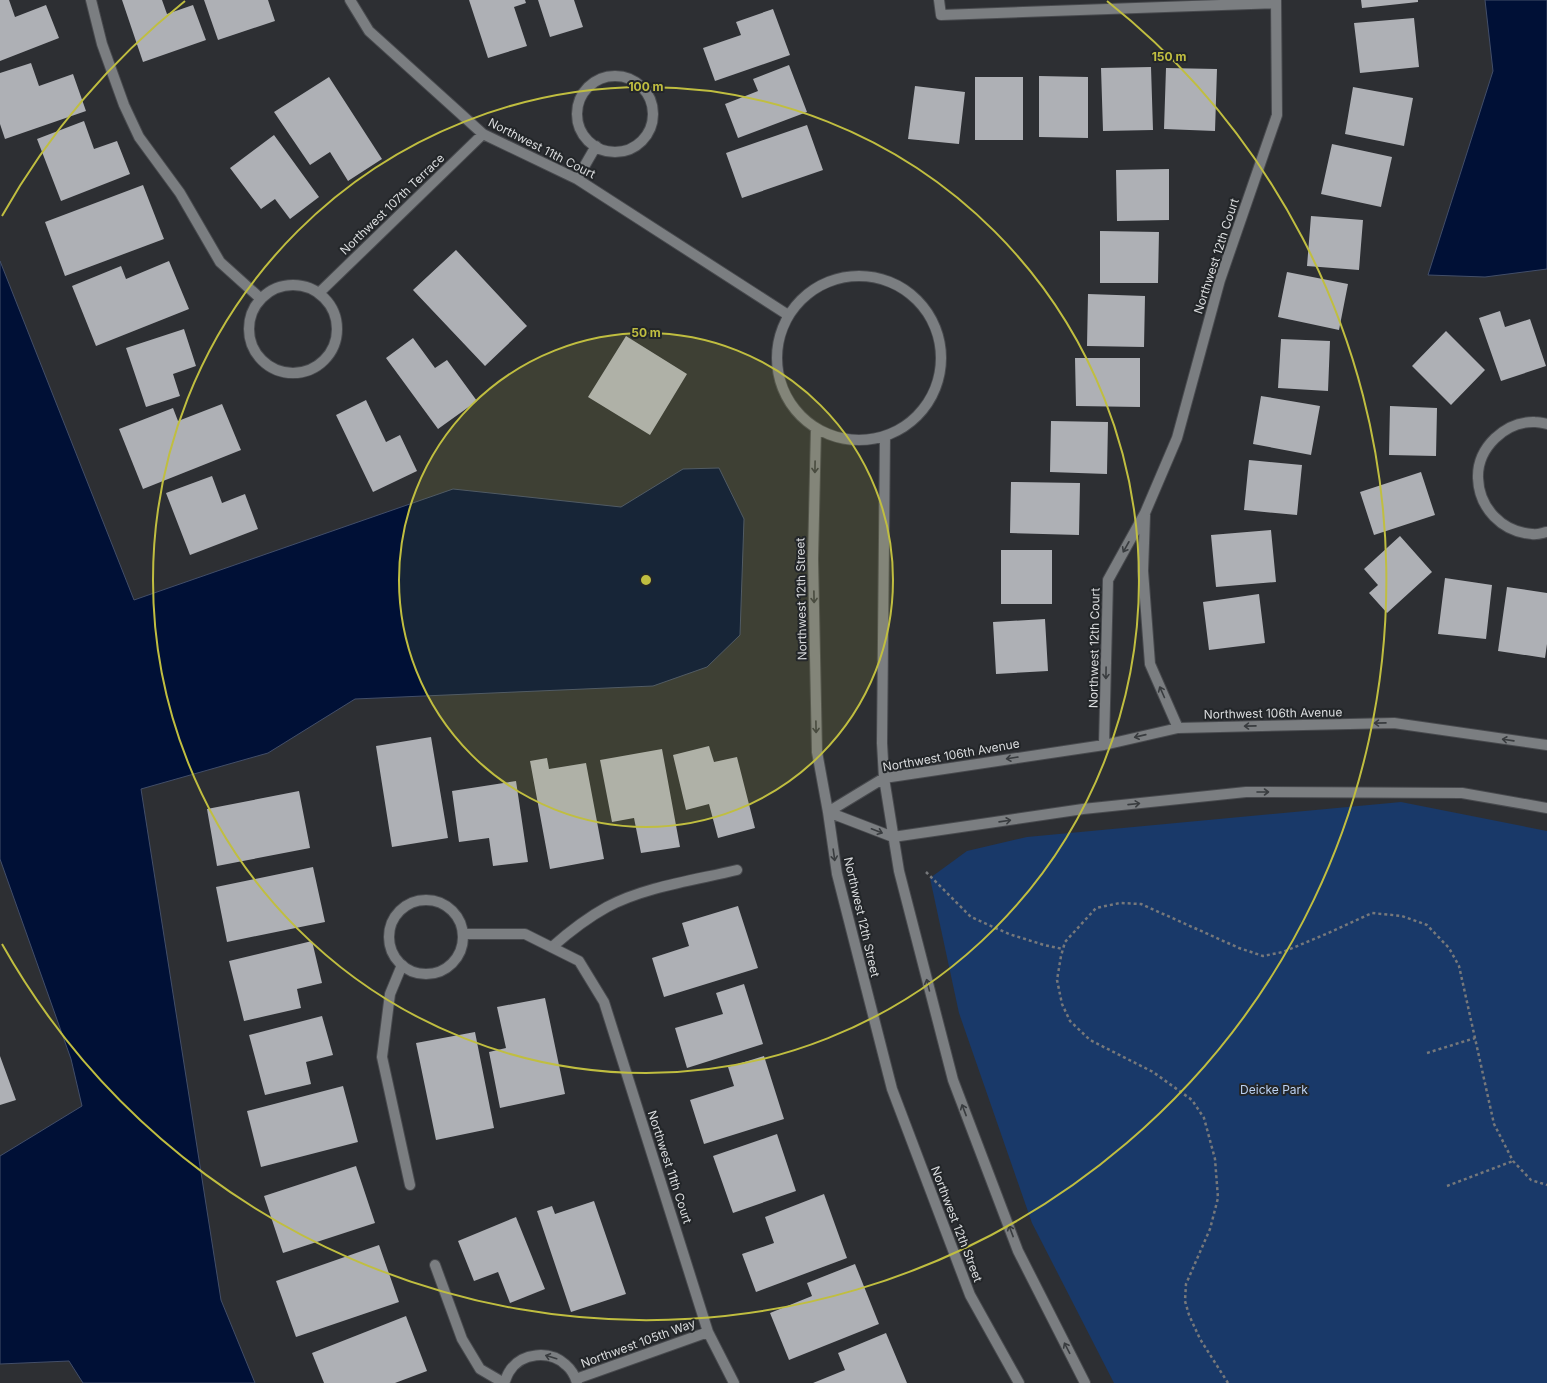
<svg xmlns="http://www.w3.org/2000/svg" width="1547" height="1383" font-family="Inter,sans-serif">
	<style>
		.green { fill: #193969 }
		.water { fill: #001036; stroke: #424e69 }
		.building { fill: #aeb0b5 }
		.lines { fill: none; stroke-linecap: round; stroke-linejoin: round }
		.lane-casing { stroke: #484a4e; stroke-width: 12 }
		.street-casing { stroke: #484a4e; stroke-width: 12 }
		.path { stroke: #76787b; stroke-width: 2.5; stroke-dasharray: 3 3; stroke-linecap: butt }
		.lane { stroke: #7b7e81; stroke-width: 10 }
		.street { stroke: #7b7e81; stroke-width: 10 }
		.oneway { stroke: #393c3f }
		.ring { fill: none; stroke: #c0be40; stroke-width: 2 }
		.labels { text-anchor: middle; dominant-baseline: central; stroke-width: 4; stroke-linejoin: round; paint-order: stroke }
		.street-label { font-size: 12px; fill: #dbdddf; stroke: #232629 }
		.park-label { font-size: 12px; fill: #bbd1f2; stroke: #232629 }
		.centre { fill: #c0be40; stroke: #232629; stroke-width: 2 }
		.ring-label { font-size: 12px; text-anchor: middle; font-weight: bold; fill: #c0be40; stroke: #232629; stroke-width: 4; stroke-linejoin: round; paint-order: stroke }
	</style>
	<rect width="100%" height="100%" fill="#2d2f33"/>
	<path class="green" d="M 1401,802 L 1547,831 L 1547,1383 L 1114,1383 L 1032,1223 L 959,1013 L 930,878 L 967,851 L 1027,837 Z"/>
	<path class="water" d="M 1485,0 L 1547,0 L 1547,269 L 1485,277 L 1428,275 L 1493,71 Z
		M 0,261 L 134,600 L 453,489 L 621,507 L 683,469 L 719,468 L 744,519 L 740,635 L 707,667 L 653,686 L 355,699 L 268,753 L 141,789 L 221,1300 L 255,1383 L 83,1383 L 69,1361 L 0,1364 L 0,1156 L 82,1106 L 71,1059 L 0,859 Z"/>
	<path class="building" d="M 0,0 L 9,0 L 15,17 L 46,5 L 59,38 L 0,61 Z
		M 122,0 L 162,0 L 167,14 L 193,5 L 206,40 L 143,62 Z
		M 204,0 L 268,0 L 275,21 L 218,40 Z
		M 469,0 L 525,0 L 526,3 L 514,7 L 527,46 L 488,58 Z
		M 538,0 L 574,0 L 583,27 L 550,37 Z
		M 1361,0 L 1418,0 L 1418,2 L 1362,8 Z
		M 773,9 L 790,55 L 715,81 L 703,48 L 741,35 L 736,22 Z
		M 1414,18 L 1419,67 L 1360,73 L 1354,23 Z
		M 31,63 L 39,86 L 73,74 L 86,111 L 5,139 L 0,124 L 0,73 Z
		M 789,65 L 807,112 L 738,138 L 725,104 L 758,91 L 753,79 Z
		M 1151,67 L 1153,130 L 1103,131 L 1101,68 Z
		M 1166,68 L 1217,69 L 1215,131 L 1164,129 Z
		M 1039,76 L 1088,77 L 1088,138 L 1039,137 Z
		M 329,77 L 382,159 L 348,181 L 330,152 L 310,165 L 274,112 Z
		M 975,77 L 1023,77 L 1023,140 L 975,140 Z
		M 915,86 L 965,92 L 959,144 L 908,139 Z
		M 1353,87 L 1413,98 L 1404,146 L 1345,134 Z
		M 84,121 L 94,149 L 117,141 L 130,174 L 61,201 L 37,139 Z
		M 807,125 L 823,170 L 742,198 L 726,153 Z
		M 274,135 L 319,197 L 290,219 L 275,199 L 261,209 L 230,168 Z
		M 1332,144 L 1392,157 L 1381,207 L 1321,194 Z
		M 1169,169 L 1169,220 L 1117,221 L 1116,170 Z
		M 143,185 L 164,239 L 65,276 L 45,222 Z
		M 1311,216 L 1363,220 L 1359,270 L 1307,266 Z
		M 1100,231 L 1159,232 L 1158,283 L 1100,283 Z
		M 456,250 L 527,326 L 485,366 L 413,290 Z
		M 169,261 L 189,309 L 96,346 L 72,286 L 121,266 L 126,279 Z
		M 1287,272 L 1348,284 L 1339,330 L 1278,317 Z
		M 1088,294 L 1145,296 L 1144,347 L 1087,346 Z
		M 1500,311 L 1505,327 L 1530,319 L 1546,366 L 1501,381 L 1479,318 Z
		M 184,329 L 196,366 L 173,374 L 180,396 L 146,407 L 126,348 Z
		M 1446,331 L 1485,370 L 1451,405 L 1412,366 Z
		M 626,336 L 687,374 L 650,435 L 588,397 Z
		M 413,338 L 435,368 L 447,360 L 477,401 L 438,429 L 386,358 Z
		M 1281,339 L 1330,341 L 1328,391 L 1278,388 Z
		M 1075,358 L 1140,358 L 1140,407 L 1076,406 Z
		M 1261,396 L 1320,406 L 1311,455 L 1253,444 Z
		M 366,400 L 386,442 L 400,435 L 417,471 L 373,492 L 336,415 Z
		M 222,404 L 241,450 L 143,489 L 119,429 L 173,408 L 178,421 Z
		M 1390,406 L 1437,408 L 1436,456 L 1389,455 Z
		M 1051,421 L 1108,422 L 1107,474 L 1050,472 Z
		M 1249,460 L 1302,465 L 1297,515 L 1244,510 Z
		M 1421,472 L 1435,515 L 1374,535 L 1360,492 Z
		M 212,476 L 222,503 L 245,494 L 258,529 L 190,555 L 166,493 Z
		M 1011,482 L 1080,483 L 1079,535 L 1010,533 Z
		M 1271,530 L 1276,582 L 1216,587 L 1211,535 Z
		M 1400,536 L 1432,572 L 1387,613 L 1369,593 L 1378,585 L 1364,569 Z
		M 1001,550 L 1052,550 L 1052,604 L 1001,604 Z
		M 1445,578 L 1492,585 L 1486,639 L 1438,634 Z
		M 1507,587 L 1547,593 L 1547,644 L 1545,658 L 1498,651 Z
		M 1259,594 L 1265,643 L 1209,650 L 1203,602 Z
		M 1045,619 L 1048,671 L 996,674 L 993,622 Z
		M 431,737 L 448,838 L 392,847 L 376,746 Z
		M 709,746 L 714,762 L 737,757 L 755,828 L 718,838 L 709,804 L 686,810 L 673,755 Z
		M 662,749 L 680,847 L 641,853 L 634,818 L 612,822 L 600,760 Z
		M 547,758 L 549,769 L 586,763 L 604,859 L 550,869 L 530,761 Z
		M 516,781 L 528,862 L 493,866 L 489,838 L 459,842 L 452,791 Z
		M 299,791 L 310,848 L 217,866 L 207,809 Z
		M 313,867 L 325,922 L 227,942 L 216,887 Z
		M 738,906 L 758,968 L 664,997 L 652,958 L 689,946 L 682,923 Z
		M 312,941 L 322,983 L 297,989 L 301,1008 L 244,1021 L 229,961 Z
		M 744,984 L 763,1044 L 687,1068 L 675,1028 L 723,1014 L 716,993 Z
		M 545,998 L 565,1094 L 500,1108 L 489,1052 L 506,1048 L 497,1007 Z
		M 322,1016 L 333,1055 L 306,1062 L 311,1084 L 265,1095 L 249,1035 Z
		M 475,1032 L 494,1128 L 436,1140 L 416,1043 Z
		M 0,1056 L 16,1100 L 0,1105 Z
		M 764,1056 L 784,1119 L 704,1144 L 690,1100 L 734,1086 L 728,1067 Z
		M 343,1086 L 358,1142 L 261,1167 L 247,1111 Z
		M 777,1134 L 796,1191 L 733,1213 L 713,1156 Z
		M 356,1166 L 375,1223 L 283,1253 L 264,1196 Z
		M 824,1194 L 847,1258 L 756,1292 L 742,1254 L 774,1243 L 765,1217 Z
		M 594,1201 L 626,1294 L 571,1312 L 537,1211 L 552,1206 L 555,1214 Z
		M 516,1217 L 545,1289 L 510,1303 L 498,1272 L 474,1281 L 458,1241 Z
		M 379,1245 L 399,1302 L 296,1337 L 276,1281 Z
		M 855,1264 L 879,1324 L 789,1360 L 770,1313 L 812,1296 L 807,1283 Z
		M 406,1316 L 427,1371 L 395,1383 L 324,1383 L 312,1353 Z
		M 886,1333 L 907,1383 L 813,1383 L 845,1370 L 838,1353 Z"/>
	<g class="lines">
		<defs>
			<path id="lane" d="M 91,0 L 102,44 L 124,105 L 139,137 L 180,193 L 220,262 L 260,298
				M 552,947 C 569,932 587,918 607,907 C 644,887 695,880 737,870
				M 402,965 L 390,994 L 382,1057 L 410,1185
				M 435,1265 L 462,1339 L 480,1369 L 504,1383"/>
			<path id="street" d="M 350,0 L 369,31 L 483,134 L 577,179 L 788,315
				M 939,0 L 941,15 L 1276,3
				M577 114a38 38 0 1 1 76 0a38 38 0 1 1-76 0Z
				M 577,179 L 596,146
				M777 358a82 82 0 1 1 164 0a82 82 0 1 1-164 0Z
				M249 329a44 44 0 1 1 88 0a44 44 0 1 1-88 0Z
				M 320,292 L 483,134
				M 1547,424 C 1543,423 1539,422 1535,422 C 1505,421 1477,448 1478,478 C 1479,508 1502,532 1532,534 C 1537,535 1542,533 1547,532
				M 816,428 L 813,559 L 817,752 L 828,812 L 837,874 L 892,1089 L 970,1295 L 1019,1383
				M 885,436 L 882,743 L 884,778 L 899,871 L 953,1080 L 1018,1251 L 1085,1383
				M 1145,515 L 1143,571 L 1150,664 L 1178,728
				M 1104,745 L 1108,580 L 1145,513 L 1177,438 L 1220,280 L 1277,115 L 1276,0
				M 828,812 L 884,778 L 1104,745 L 1178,728 L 1394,723 L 1547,745
				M 828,812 L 893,837 L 1083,809 L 1246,792 L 1462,793 L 1547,808
				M389 937a37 37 0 1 1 74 0a37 37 0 1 1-74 0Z
				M 464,934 L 525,934 L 579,961 L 604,1002 L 708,1332 L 734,1383
				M 576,1379 L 708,1332
				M 504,1383 C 506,1379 507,1375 509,1372 C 521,1352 550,1350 566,1365 C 572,1370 575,1376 577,1383"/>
		</defs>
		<use href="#lane" class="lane-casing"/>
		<use href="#street" class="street-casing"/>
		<path class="path" d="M 926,872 L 971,917 L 1009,934 L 1044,945 L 1063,949
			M 1427,1053 L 1475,1038
			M 1447,1186 L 1513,1161
			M 1228,1383 L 1200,1339 L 1189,1315 L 1185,1301 L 1186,1284 L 1210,1229 L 1218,1198 L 1215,1159 L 1204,1118 L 1192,1100 L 1153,1072 L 1090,1040 L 1070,1021 L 1062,1004 L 1057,980 L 1061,956 L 1065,942 L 1096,908 L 1120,903 L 1141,904 L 1239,948 L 1263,956 L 1283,952 L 1326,934 L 1372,913 L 1402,916 L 1427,925 L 1449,948 L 1459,966 L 1494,1124 L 1513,1161 L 1531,1180 L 1547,1185"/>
		<use href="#lane" class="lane"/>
		<use href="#street" class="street"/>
	</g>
	<defs><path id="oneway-shaft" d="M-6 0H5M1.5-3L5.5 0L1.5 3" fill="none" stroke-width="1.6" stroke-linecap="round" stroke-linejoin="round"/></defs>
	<g class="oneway">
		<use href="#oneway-shaft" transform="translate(815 467) rotate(91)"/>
		<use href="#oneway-shaft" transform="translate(1126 547) rotate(119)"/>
		<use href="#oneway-shaft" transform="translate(814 597) rotate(89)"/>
		<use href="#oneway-shaft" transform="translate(1106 673) rotate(91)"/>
		<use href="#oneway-shaft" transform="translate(1162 692) rotate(-114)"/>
		<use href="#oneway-shaft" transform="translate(1380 723) rotate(179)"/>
		<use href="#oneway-shaft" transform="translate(1250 726) rotate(179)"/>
		<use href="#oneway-shaft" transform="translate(816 727) rotate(89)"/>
		<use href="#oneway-shaft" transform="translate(1140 736) rotate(167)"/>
		<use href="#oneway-shaft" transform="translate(1508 740) rotate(-172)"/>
		<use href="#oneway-shaft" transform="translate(1012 758) rotate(171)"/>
		<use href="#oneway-shaft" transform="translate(1263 792)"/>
		<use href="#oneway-shaft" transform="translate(1134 804) rotate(-6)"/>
		<use href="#oneway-shaft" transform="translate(1005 821) rotate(-8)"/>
		<use href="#oneway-shaft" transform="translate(877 831) rotate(21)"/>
		<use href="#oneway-shaft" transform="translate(834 855) rotate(82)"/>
		<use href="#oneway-shaft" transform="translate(928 985) rotate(-104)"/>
		<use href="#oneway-shaft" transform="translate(964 1110) rotate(-111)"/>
		<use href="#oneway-shaft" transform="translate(1011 1231) rotate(-111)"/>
		<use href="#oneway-shaft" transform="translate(1067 1348) rotate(-117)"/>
		<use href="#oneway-shaft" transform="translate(551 1357) rotate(-163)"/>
	</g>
	<circle cx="646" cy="580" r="247" fill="#c0be40" fill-opacity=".12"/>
	<g class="ring">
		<circle cx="646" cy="580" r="247"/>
		<circle cx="646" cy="580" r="493"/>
		<path d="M2 216A740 740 0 0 1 185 1M1107 1A740 740 0 1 1 2 944"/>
	</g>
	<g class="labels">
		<g class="street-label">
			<text transform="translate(542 148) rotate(27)">Northwest 11th Court</text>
			<text transform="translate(392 204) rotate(-44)">Northwest 107th Terrace</text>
			<text transform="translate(1216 256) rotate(-72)">Northwest 12th Court</text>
			<text transform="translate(801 599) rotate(-91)">Northwest 12th Street</text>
			<text transform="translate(1094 648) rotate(-89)">Northwest 12th Court</text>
			<text transform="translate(1273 713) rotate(-1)">Northwest 106th Avenue</text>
			<text transform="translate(951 755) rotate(-10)">Northwest 106th Avenue</text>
			<text transform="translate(862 917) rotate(77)">Northwest 12th Street</text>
			<text transform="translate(670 1167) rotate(72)">Northwest 11th Court</text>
			<text transform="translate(957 1224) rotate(69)">Northwest 12th Street</text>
			<text transform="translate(638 1343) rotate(-20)">Northwest 105th Way</text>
		</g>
		<g class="park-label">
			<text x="1274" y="1089">Deicke Park</text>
		</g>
	</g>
	<circle cx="646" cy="580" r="6" class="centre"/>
	<g class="ring-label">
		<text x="1169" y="61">150 m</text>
		<text x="646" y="91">100 m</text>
		<text x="646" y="337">50 m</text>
	</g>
</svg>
